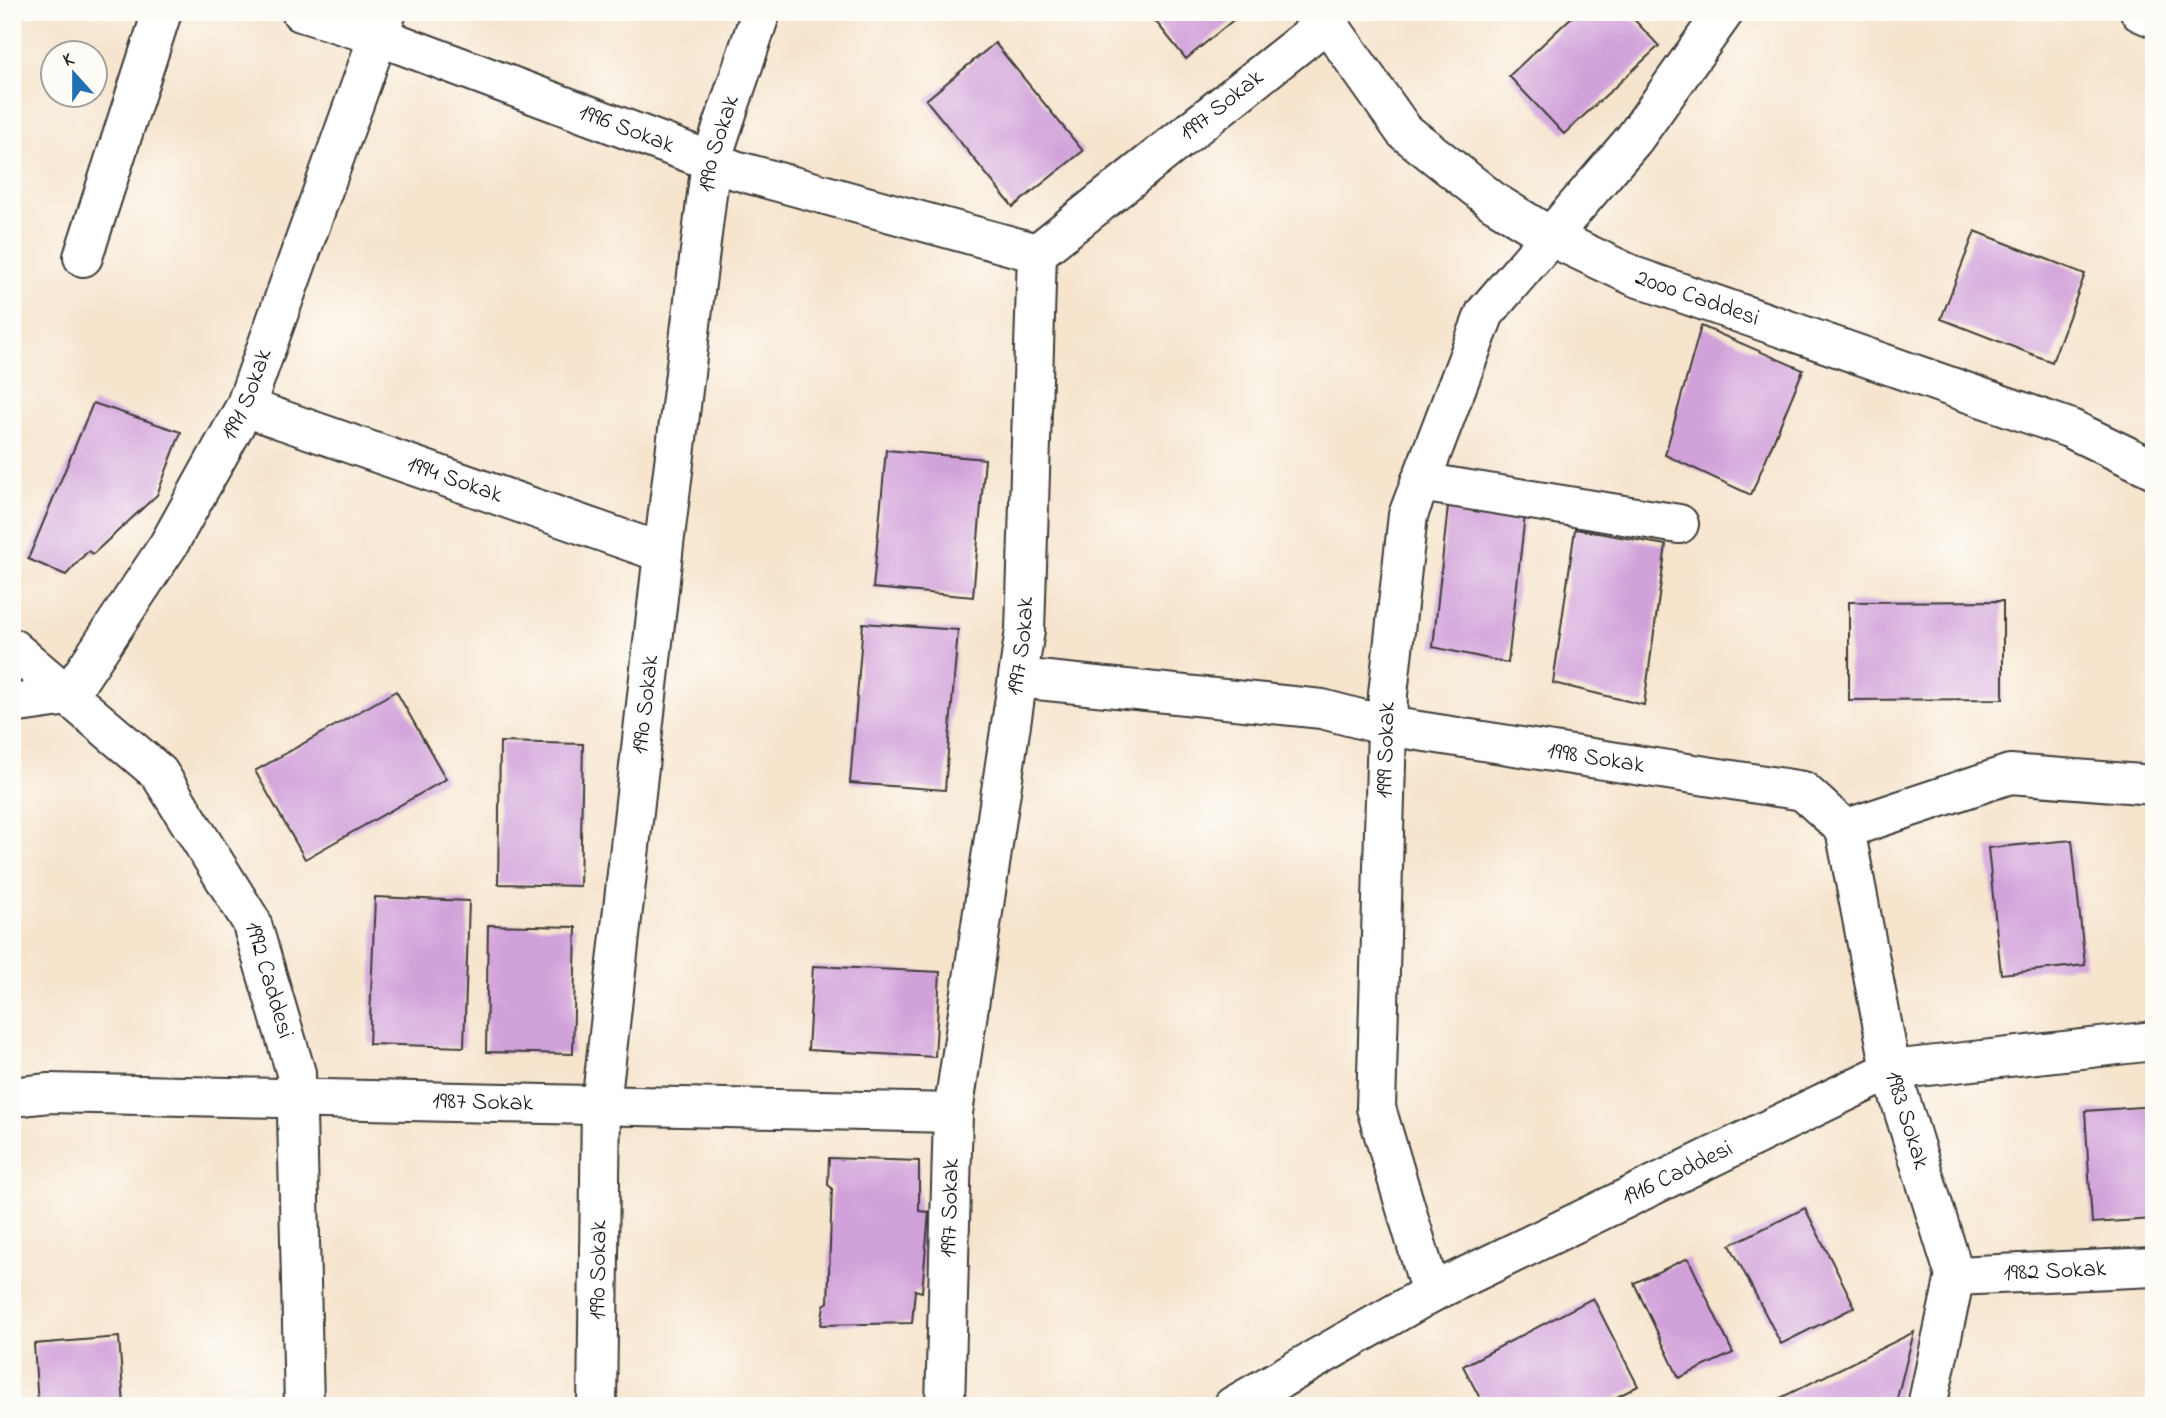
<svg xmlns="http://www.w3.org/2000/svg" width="2166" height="1418" font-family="'Indie Flower',sans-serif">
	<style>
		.building { fill: #d1a1da }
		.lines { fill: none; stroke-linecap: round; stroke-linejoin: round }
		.minor-casing { stroke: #3d3a37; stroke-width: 42 }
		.tertiary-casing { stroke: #3d3a37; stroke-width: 42 }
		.minor { stroke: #fff; stroke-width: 38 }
		.tertiary { stroke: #fff; stroke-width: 38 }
		.labels { text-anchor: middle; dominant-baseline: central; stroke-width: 7; stroke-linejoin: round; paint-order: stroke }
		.street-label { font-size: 24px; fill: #1c1c1c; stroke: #fdfcf7 }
	</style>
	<rect width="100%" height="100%" fill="#fdfcf7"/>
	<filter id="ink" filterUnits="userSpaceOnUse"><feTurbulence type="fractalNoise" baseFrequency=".0143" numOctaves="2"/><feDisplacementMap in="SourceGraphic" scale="14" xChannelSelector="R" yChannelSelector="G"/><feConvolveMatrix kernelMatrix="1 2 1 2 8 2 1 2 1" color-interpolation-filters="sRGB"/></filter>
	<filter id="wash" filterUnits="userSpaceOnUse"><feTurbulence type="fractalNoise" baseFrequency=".00686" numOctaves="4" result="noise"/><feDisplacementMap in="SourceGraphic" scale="28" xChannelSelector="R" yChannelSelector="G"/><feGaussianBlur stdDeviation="1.57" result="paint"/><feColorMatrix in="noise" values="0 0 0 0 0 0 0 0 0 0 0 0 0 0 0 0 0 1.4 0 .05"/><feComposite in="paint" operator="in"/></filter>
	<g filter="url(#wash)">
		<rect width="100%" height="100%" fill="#f6e4cd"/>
		<g id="blocks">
			<path class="building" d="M 1148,12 L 1243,12 L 1186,59 Z
				M 1577,12 L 1627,12 L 1659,46 L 1564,134 L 1509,76 Z
				M 995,43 L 1083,151 L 1013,207 L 926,100 Z
				M 1975,231 L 2085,274 L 2052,362 L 1941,319 Z
				M 1701,326 L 1803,370 L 1751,495 L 1665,455 Z
				M 93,403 L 181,432 L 157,495 L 93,554 L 88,551 L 66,575 L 28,559 Z
				M 886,450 L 985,459 L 973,597 L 873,588 Z
				M 1449,497 L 1525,515 L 1508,663 L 1433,647 Z
				M 1575,529 L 1666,545 L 1644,705 L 1553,683 Z
				M 2003,601 L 2003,699 L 1849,700 L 1849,602 Z
				M 863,623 L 958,630 L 945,790 L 850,783 Z
				M 396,691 L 446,779 L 305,859 L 255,771 Z
				M 500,742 L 583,744 L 580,886 L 498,884 Z
				M 2072,840 L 2085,965 L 2001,974 L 1988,848 Z
				M 375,897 L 469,901 L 464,1047 L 369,1044 Z
				M 488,925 L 576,927 L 573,1054 L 486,1052 Z
				M 813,966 L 940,972 L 935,1057 L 808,1050 Z
				M 2154,1106 L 2154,1219 L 2092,1223 L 2085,1111 Z
				M 829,1158 L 919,1161 L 919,1211 L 929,1212 L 922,1292 L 915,1290 L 912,1323 L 821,1325 L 824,1305 L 828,1302 L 832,1188 L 828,1185 Z
				M 1805,1208 L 1855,1307 L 1781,1344 L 1730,1245 Z
				M 1688,1258 L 1733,1353 L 1679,1378 L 1634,1283 Z
				M 1593,1298 L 1638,1386 L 1600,1406 L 1484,1406 L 1463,1366 Z
				M 1914,1332 L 1895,1406 L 1764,1406 Z
				M 119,1337 L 124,1406 L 38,1406 L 34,1344 Z"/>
		</g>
	</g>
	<g filter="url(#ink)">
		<use href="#blocks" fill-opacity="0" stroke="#3d3a37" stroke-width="2"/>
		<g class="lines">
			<defs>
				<g id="minor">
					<path id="s1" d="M 301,12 L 378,36 L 735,170 L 1037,253"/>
					<path id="s2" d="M 1320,12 L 1404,131 L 1494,202 L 1551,237 L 1636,277 L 2069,428 L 2154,469"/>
					<path d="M 2140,12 L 2154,18"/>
					<path d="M 83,257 L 162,12"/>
					<path id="s3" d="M 245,407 L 663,553"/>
					<path d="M 1420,482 L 1679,524"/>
					<path id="s4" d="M 12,648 L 159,773 L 251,921 L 296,1073 L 304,1406"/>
					<path id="s5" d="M 1018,678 L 1322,709 L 1387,726 L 1803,791 L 1845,829"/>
					<path id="s6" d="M 12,704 L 68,696 L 169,544 L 245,407 L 387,12"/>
					<path id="s7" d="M 1845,829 L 1891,1070 L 1955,1276 L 1927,1406"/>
					<path d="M 1845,829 L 2010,774 L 2154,785"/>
					<path id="s8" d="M 12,1097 L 49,1093 L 953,1113"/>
					<path id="s9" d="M 1955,1276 L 2154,1267"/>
					<path id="s10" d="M 1431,1293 L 1376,1108 L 1388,694 L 1408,515 L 1485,313 L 1634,139 L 1724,12"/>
					<path id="s11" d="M 597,1406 L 601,1105 L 663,553 L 711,161 L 761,12"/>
					<path id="s12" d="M 945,1406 L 953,1113 L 1025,630 L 1037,253 L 1327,22"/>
				</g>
				<g id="tertiary">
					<path id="s13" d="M 1233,1406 L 1431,1293 L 1891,1070 L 2154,1041"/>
				</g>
			</defs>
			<use href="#minor" class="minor-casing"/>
			<use href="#tertiary" class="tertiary-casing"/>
			<use href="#minor" class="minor"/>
			<use href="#tertiary" class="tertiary"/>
		</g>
	</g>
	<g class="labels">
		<g class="street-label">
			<text stroke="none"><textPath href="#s12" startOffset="1395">1997 Sokak</textPath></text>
			<text stroke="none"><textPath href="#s1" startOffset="346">1996 Sokak</textPath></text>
			<text stroke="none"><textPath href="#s11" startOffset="1270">1990 Sokak</textPath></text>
			<text stroke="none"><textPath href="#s2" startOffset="486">2000 Caddesi</textPath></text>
			<text stroke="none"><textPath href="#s6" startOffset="408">1991 Sokak</textPath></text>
			<text stroke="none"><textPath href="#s3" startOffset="222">1994 Sokak</textPath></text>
			<text stroke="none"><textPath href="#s12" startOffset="765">1997 Sokak</textPath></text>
			<text stroke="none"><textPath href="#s11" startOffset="704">1990 Sokak</textPath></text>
			<text stroke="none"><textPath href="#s10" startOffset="551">1999 Sokak</textPath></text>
			<text stroke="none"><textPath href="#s5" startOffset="584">1998 Sokak</textPath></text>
			<text stroke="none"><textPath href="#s4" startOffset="429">1992 Caddesi</textPath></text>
			<text stroke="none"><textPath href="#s8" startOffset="471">1987 Sokak</textPath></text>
			<text stroke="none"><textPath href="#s7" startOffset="298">1983 Sokak</textPath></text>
			<text stroke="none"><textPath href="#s13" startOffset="502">1916 Caddesi</textPath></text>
			<text stroke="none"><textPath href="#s12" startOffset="198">1997 Sokak</textPath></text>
			<text stroke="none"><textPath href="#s11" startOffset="136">1990 Sokak</textPath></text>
			<text stroke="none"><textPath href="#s9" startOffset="100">1982 Sokak</textPath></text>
		</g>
	</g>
	<rect width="2166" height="1418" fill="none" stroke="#fdfcf7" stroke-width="42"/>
	<g transform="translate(74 74) rotate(339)"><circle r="33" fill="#fdfcf7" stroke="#a3a29f" stroke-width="2"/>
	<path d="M0-5L12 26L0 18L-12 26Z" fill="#1f6fb2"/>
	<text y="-10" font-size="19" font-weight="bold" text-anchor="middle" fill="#1c1c1c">K</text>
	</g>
</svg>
